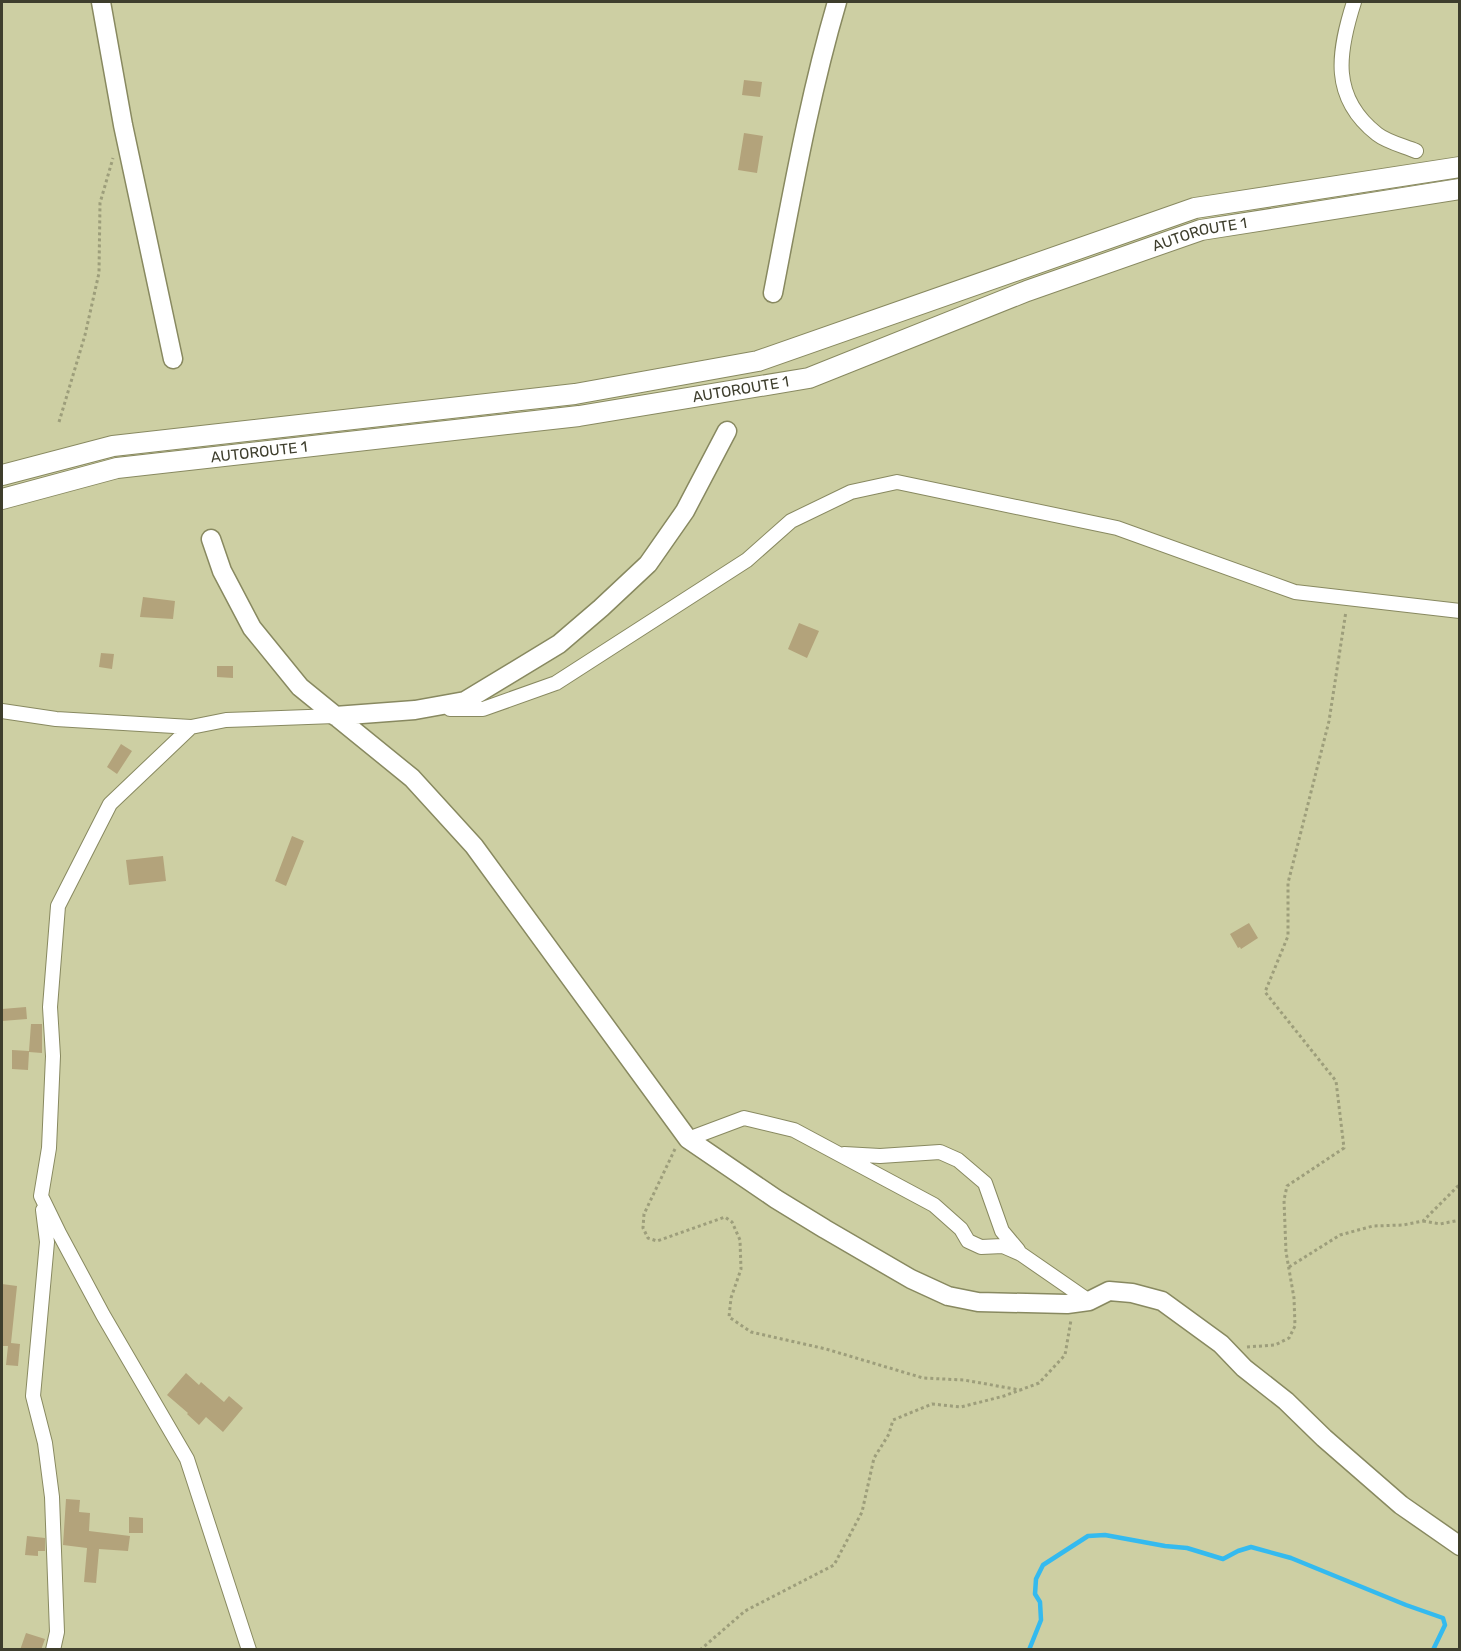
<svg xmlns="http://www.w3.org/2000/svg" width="1461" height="1651" font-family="Rubik,sans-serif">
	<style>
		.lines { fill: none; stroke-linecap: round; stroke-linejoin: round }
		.stream { stroke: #34baef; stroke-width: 4.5 }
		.building { fill: #b3a37b }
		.minor-casing { stroke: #888960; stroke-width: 16 }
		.tertiary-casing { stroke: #888960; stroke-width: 21 }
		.secondary-casing { stroke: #888960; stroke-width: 22 }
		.path { stroke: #9d9e7b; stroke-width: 3; stroke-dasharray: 3 3; stroke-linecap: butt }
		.minor { stroke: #fff; stroke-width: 14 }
		.tertiary { stroke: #fff; stroke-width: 18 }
		.secondary { stroke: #fff; stroke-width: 20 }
		.labels { text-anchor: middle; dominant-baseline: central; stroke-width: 4.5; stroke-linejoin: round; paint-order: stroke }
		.street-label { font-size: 15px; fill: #3e3e2d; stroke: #eceed8 }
	</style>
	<rect width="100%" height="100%" fill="#cdcfa3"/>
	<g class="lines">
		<path class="stream" d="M 1029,1650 L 1041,1620 L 1040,1602 L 1035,1594 L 1036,1579 L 1043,1565 L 1088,1536 L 1105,1535 L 1165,1546 L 1187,1548 L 1223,1559 L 1238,1551 L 1251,1547 L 1291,1558 L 1406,1605 L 1443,1618 L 1445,1625 L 1433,1650"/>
	</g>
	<path class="building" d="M 744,80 L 762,82 L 760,97 L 742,95 Z
		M 744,133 L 763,136 L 757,173 L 738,170 Z
		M 143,597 L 175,601 L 173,619 L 140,617 Z
		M 799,623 L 819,631 L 807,658 L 788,649 Z
		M 101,653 L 114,654 L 112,669 L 99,667 Z
		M 217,666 L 233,666 L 233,678 L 217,677 Z
		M 121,744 L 132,751 L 117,774 L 107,767 Z
		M 292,836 L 304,841 L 286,886 L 275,881 Z
		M 163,856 L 166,881 L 129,885 L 126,860 Z
		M 1249,923 L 1258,938 L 1241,949 L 1240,947 L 1238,948 L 1230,934 Z
		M 26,1007 L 27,1019 L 2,1021 L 2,1009 Z
		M 31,1024 L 42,1024 L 42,1053 L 29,1052 L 28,1070 L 12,1069 L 12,1050 L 29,1051 Z
		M 2,1284 L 17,1286 L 11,1343 L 20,1344 L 18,1366 L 6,1365 L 8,1346 L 2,1346 Z
		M 186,1373 L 199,1385 L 201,1382 L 224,1402 L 229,1396 L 243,1408 L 223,1432 L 206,1417 L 199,1425 L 187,1414 L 188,1413 L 167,1395 Z
		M 66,1499 L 80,1500 L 79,1512 L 90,1513 L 89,1531 L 130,1536 L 128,1551 L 99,1549 L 96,1583 L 84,1582 L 87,1548 L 63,1545 Z
		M 129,1517 L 143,1518 L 143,1533 L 129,1533 Z
		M 27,1536 L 45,1538 L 45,1551 L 38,1551 L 38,1556 L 25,1555 Z
		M 26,1633 L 45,1639 L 41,1650 L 20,1650 Z"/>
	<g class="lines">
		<defs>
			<path id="minor" d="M 1354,2 C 1338,52 1330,97 1377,134 C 1387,142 1404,146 1416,151
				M 450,709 L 483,709 L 556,683 L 747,560 L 791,521 L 851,492 L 897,482 L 1117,528 L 1295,592 L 1460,611
				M 2,711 L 56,719 L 191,727
				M 688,1139 L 744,1118 L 794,1130 L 934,1205 L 961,1229 L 968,1241 L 981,1247 L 1003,1246 L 1021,1254 L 1089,1301
				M 844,1154 L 880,1156 L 940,1152 L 958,1160 L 985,1183 L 1002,1231 L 1018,1250
				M 43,1210 L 47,1242 L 33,1396 L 45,1443 L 52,1497 L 57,1632 L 53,1650
				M 249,1650 L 187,1459 L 103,1315 L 59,1233 L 41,1196 L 49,1148 L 53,1056 L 50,1007 L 58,906 L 110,804 L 191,727 L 226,720 L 335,716"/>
			<path id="tertiary" d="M 101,2 L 123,125 L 173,359
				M 773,293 C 792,195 809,97 837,2
				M 211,539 L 222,571 L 252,628 L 300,687 L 412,778 L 474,846 L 688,1139 L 776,1199 L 825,1229 L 911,1279 L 948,1296 L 978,1302 L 1067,1304 L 1089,1301 L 1109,1291 L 1132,1293 L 1162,1301 L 1221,1344 L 1244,1368 L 1286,1401 L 1324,1438 L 1401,1505 L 1460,1546
				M 335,716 L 415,710 L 465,701 L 559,644 L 601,608 L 648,564 L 685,511 L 727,431"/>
			<g id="secondary">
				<path d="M 2,475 L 113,446 L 575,394 L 758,361 L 1195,208 L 1460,167"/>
				<path id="s1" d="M 2,499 L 117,468 L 579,416 L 809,378 L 1027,291 L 1201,230 L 1460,189"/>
			</g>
		</defs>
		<use href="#minor" class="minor-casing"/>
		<use href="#tertiary" class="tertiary-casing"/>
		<use href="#secondary" class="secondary-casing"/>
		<path class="path" d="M 59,422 L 85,335 L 99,273 L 100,203 L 113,158
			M 675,1149 L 644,1214 L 643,1228 L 648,1238 L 657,1241 L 725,1217 L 732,1222 L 740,1240 L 741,1269 L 731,1298 L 729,1317 L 751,1332 L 826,1349 L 923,1378 L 964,1380 L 1020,1390
			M 1423,1221 L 1440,1224 L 1460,1220
			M 1289,1267 L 1340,1235 L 1373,1226 L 1403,1225 L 1423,1221 L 1460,1184
			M 1247,1347 L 1275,1345 L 1289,1338 L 1295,1326 L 1294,1298 L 1286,1252 L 1284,1200 L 1287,1186 L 1344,1148 L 1336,1081 L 1265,992 L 1288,936 L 1288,883 L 1329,721 L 1346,611
			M 700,1650 L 745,1611 L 834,1565 L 862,1512 L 874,1458 L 889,1434 L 893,1420 L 932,1404 L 961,1407 L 1004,1396 L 1039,1383 L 1065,1355 L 1071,1320"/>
		<use href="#minor" class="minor"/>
		<use href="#tertiary" class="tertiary"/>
		<use href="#secondary" class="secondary"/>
	</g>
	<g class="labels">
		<g class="street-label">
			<text stroke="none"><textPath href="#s1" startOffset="1234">AUTOROUTE 1</textPath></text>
			<text stroke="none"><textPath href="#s1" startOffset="748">AUTOROUTE 1</textPath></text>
			<text stroke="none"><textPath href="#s1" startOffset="262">AUTOROUTE 1</textPath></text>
		</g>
	</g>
	<rect width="1461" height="1651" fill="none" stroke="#3e3e2d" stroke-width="6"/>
</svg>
